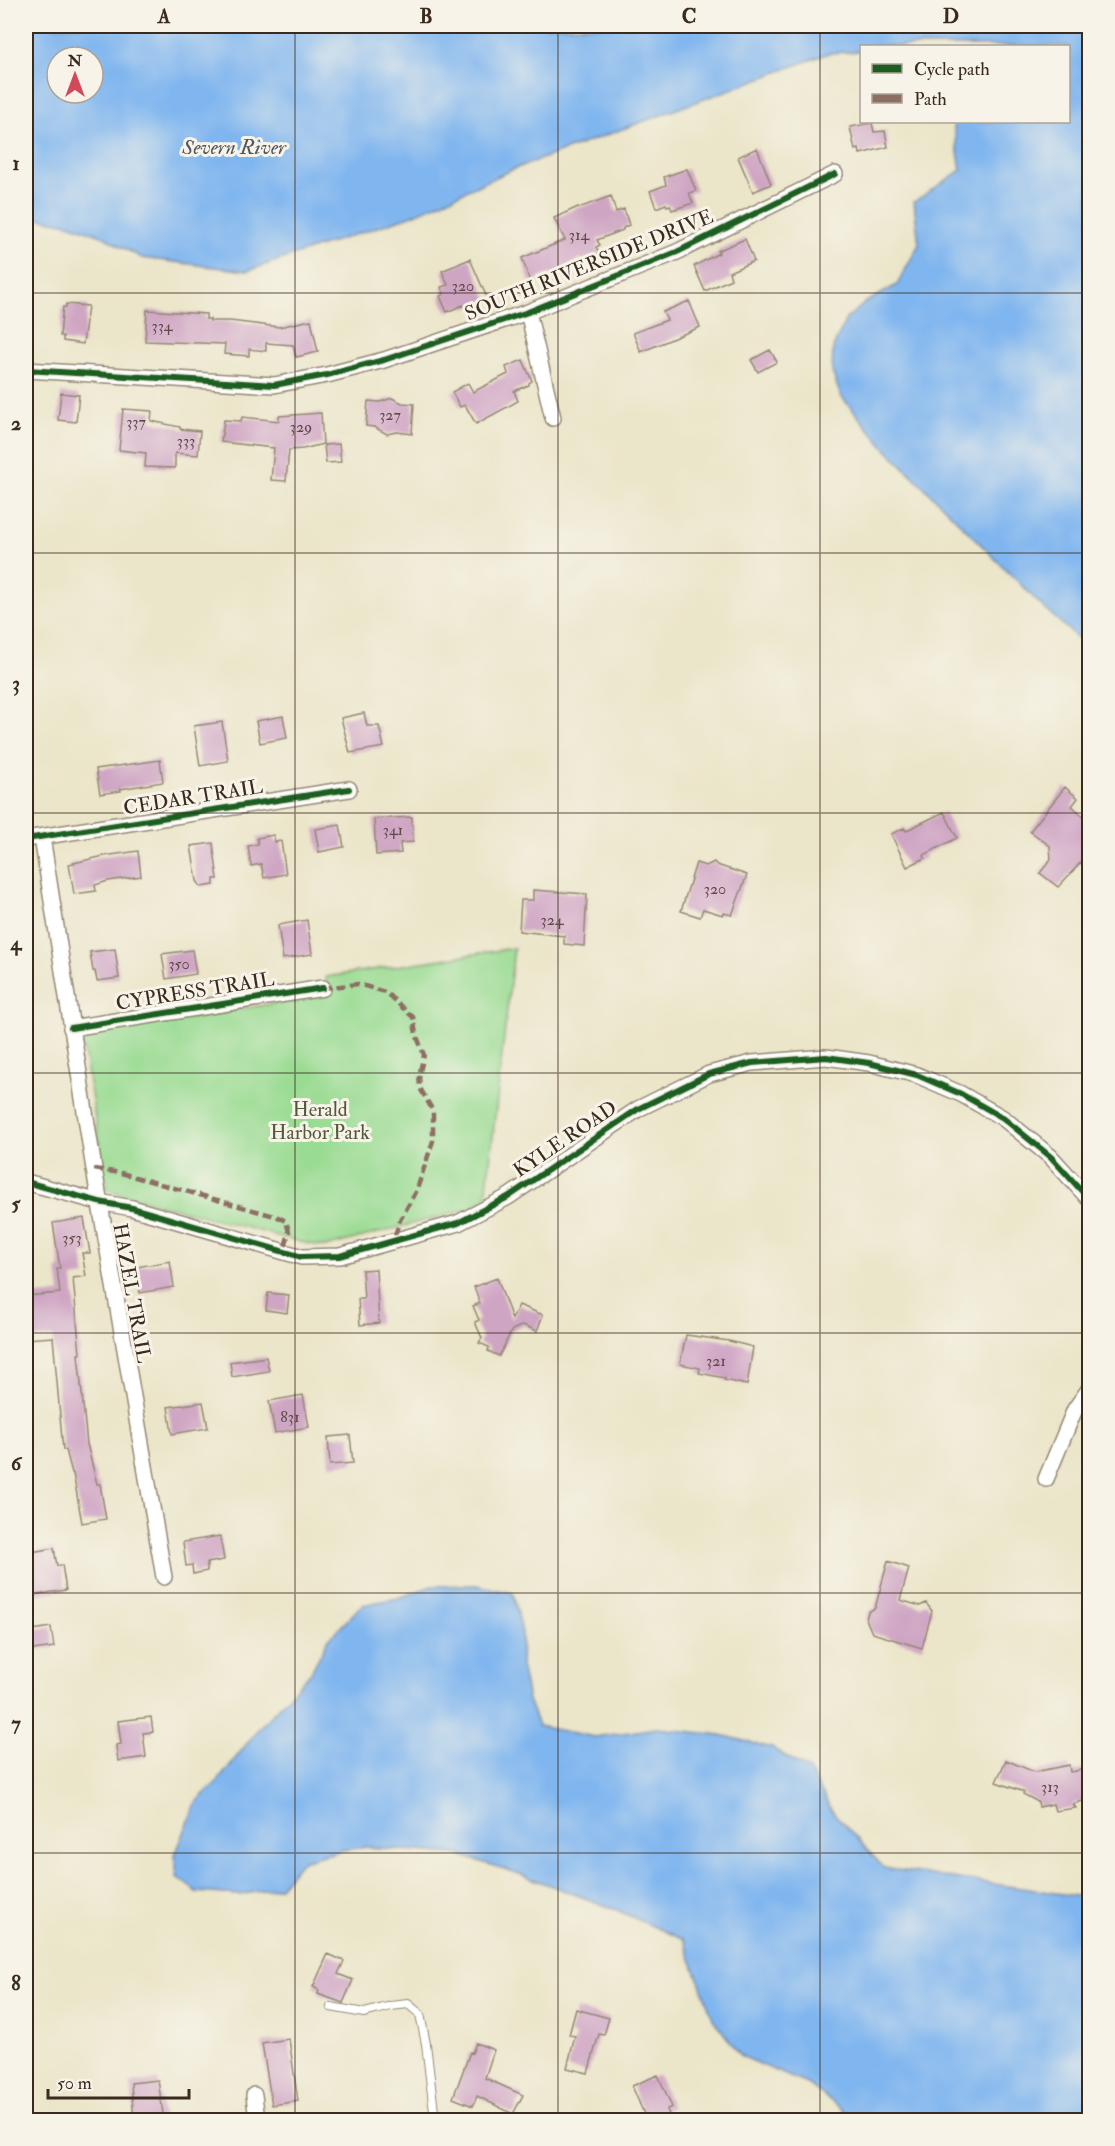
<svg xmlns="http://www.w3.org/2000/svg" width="1115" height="2146" font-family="'IM FELL Double Pica',serif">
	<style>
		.green { fill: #99db92; stroke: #6a8258; stroke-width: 1.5 }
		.water { fill: #80b6ef; stroke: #5e7086; stroke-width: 1.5; fill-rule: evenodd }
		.building { fill: #cfa5c4 }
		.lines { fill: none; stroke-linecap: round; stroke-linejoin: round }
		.service-casing { stroke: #938874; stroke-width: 10 }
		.minor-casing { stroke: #938874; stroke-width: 18 }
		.service { stroke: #fff; stroke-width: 8 }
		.minor { stroke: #fff; stroke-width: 15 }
		.quiet { stroke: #8d6e63; stroke-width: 4.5; stroke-dasharray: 9 4.5; stroke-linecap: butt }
		.cycleway-casing { stroke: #f7f3e8; stroke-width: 10 }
		.cycleway { stroke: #1b5e20; stroke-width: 6 }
		.grid { fill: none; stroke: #3b2a1e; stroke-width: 1.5; stroke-opacity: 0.55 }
		.labels { text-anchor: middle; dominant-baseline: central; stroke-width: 6; stroke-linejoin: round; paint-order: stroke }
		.number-label { font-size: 16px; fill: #604948 }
		.street-label { font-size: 20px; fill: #3b2a1e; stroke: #f7f3e8 }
		.park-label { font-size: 20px; fill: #52563b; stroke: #f7f3e8 }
		.water-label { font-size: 21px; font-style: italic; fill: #50545d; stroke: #f7f3e8 }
		.neatline { fill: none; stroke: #3b2a1e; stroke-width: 2 }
		.grid-label { font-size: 20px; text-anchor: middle; font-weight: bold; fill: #3b2a1e }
	</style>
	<rect width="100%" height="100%" fill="#f7f3e8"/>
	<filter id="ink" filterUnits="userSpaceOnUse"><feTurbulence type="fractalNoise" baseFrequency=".0167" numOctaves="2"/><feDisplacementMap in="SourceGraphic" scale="12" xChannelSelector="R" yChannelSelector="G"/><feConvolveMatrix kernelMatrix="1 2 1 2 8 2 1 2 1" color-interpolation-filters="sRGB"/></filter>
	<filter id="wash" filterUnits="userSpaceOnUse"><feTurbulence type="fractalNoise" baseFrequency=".008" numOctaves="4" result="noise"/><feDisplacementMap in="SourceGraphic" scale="24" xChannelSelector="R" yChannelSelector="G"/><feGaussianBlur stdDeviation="1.35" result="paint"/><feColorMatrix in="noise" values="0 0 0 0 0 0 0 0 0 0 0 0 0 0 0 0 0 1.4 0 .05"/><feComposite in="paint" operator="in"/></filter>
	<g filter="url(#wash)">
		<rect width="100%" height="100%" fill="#ebe5c9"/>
		<path class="green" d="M 514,948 L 486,1197 L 468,1209 L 325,1247 L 300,1242 L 107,1190 L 81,1034 L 328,995 L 326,977 Z"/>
		<path class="water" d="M 26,26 L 1089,26 L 1089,648 L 1043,607 L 885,448 L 841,396 L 832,372 L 833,348 L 846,319 L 866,302 L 897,285 L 919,244 L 914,202 L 961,170 L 953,122 L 1068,122 L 1068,46 L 862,46 L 861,51 L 829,53 L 514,169 L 413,215 L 247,271 L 142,258 L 102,236 L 69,224 L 26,216 ZM 57,57 L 93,57 L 93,93 L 57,93 Z
			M 476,1585 L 513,1593 L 522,1632 L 521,1665 L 528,1700 L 538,1726 L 595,1737 L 657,1728 L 721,1735 L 772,1748 L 809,1770 L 832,1811 L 884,1868 L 1089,1898 L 1089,2120 L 857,2120 L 809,2085 L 741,2056 L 713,2019 L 684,1940 L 612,1908 L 514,1872 L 455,1854 L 365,1847 L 343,1850 L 302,1861 L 280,1887 L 239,1895 L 197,1892 L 177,1877 L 175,1855 L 197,1801 L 218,1781 L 259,1728 L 311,1672 L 328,1640 L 362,1605 L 398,1598 L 432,1586 Z"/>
		<g id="blocks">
			<path class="building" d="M 872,123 L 874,132 L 885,131 L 888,147 L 860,154 L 859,149 L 855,150 L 850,127 Z
				M 757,148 L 771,184 L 753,192 L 738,157 Z
				M 687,169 L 696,191 L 689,193 L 693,203 L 672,210 L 670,205 L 667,206 L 666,204 L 656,208 L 650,191 L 666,185 L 664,177 Z
				M 611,196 L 616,212 L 624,209 L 629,225 L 623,228 L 623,230 L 597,240 L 600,245 L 596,247 L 599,253 L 582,261 L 581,258 L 564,268 L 554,280 L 551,273 L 530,282 L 522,258 L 565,240 L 554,218 L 578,207 L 579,208 Z
				M 745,239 L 754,261 L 729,272 L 731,279 L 705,291 L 694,266 L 719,253 L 717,251 Z
				M 470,259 L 488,300 L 465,309 L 463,305 L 447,312 L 440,296 L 444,294 L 441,287 L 448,285 L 442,271 Z
				M 689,301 L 700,327 L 641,352 L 633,333 L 667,320 L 663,312 Z
				M 66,304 L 88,306 L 83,344 L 63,341 L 63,336 L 60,336 L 62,315 L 63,307 L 66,307 Z
				M 147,310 L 206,314 L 206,319 L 210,319 L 210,321 L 230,321 L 279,327 L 311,320 L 318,352 L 296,357 L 293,345 L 266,343 L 266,351 L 249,349 L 249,356 L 224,354 L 225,344 L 145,341 Z
				M 770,350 L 777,362 L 758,372 L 751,360 Z
				M 523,360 L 532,381 L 529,383 L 529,385 L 514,391 L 518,401 L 476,424 L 465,405 L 460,407 L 452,392 L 468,383 L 473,392 L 508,374 L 506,367 Z
				M 61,393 L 79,395 L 76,422 L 58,420 Z
				M 392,398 L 402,403 L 414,404 L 412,434 L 397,432 L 387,434 L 374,427 L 366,426 L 368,401 L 380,402 Z
				M 123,409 L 152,411 L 151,421 L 180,427 L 180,429 L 200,431 L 198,455 L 175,453 L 175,468 L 145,467 L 146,453 L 119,450 Z
				M 321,413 L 323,444 L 303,449 L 289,450 L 286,481 L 271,480 L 274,448 L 221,442 L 224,420 L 241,421 L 242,417 L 279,421 L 279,416 Z
				M 339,444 L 341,462 L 326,463 L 324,445 Z
				M 364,713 L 367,726 L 379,726 L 384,747 L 350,753 L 341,718 Z
				M 283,716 L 287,738 L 260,743 L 256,721 Z
				M 222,722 L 228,761 L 200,766 L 194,726 Z
				M 160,760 L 163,782 L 120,789 L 121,791 L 100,794 L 96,769 Z
				M 1065,787 L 1078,798 L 1072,806 L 1089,821 L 1089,869 L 1081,862 L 1058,887 L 1040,873 L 1051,859 L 1050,846 L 1030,831 Z
				M 944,812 L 957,838 L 924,855 L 925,858 L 907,867 L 891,834 L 904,828 L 906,831 L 911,828 Z
				M 412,817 L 413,842 L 400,843 L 401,853 L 376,855 L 374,819 Z
				M 340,825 L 344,847 L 319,852 L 315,829 Z
				M 273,835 L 275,842 L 281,841 L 286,874 L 264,878 L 261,864 L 251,866 L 248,846 L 258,844 L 257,838 Z
				M 213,843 L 218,879 L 214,879 L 214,885 L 201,887 L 197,881 L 191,846 Z
				M 138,851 L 141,876 L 108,881 L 95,885 L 96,891 L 74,894 L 69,864 L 104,856 Z
				M 714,862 L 717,865 L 747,875 L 732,915 L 724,913 L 723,915 L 703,909 L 700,917 L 681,911 L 696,863 L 706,866 Z
				M 533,890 L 587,894 L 584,946 L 564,944 L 564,936 L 519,931 L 521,900 L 533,900 Z
				M 307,920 L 312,954 L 283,959 L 278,925 Z
				M 115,949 L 119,978 L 97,981 L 95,971 L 93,971 L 90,952 Z
				M 192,950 L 196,974 L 166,979 L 162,954 Z
				M 84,1218 L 90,1253 L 82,1253 L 86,1276 L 73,1278 L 80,1354 L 78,1354 L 87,1444 L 97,1484 L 100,1484 L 106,1519 L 82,1523 L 73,1473 L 72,1473 L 66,1450 L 63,1450 L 53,1337 L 26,1339 L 26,1296 L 60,1293 L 57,1268 L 60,1268 L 53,1223 Z
				M 170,1261 L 174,1287 L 140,1293 L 136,1267 Z
				M 376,1269 L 379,1323 L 360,1325 L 358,1299 L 364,1299 L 362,1270 Z
				M 497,1278 L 512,1319 L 519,1305 L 543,1315 L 537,1331 L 523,1325 L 512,1330 L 499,1356 L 488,1351 L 489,1347 L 479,1343 L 482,1338 L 475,1322 L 479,1320 L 473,1306 L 480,1303 L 474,1287 Z
				M 268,1293 L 289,1295 L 287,1313 L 266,1310 Z
				M 686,1335 L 729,1341 L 753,1347 L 747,1385 L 724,1380 L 725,1378 L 699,1373 L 700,1368 L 680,1364 Z
				M 266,1357 L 269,1371 L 232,1377 L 230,1362 Z
				M 303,1395 L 309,1427 L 275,1433 L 269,1401 Z
				M 203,1402 L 208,1428 L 172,1434 L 168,1407 Z
				M 350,1435 L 353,1463 L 330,1465 L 328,1437 Z
				M 220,1536 L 224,1560 L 207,1563 L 207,1571 L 193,1574 L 192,1565 L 186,1566 L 183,1542 Z
				M 54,1548 L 57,1566 L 62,1565 L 66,1590 L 26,1596 L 26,1553 Z
				M 888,1561 L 909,1568 L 900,1600 L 920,1606 L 926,1603 L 932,1611 L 922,1648 L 872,1633 L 866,1619 L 868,1612 L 875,1608 Z
				M 51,1627 L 54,1647 L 26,1651 L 26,1631 Z
				M 151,1717 L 153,1732 L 143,1733 L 146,1757 L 118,1761 L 116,1745 L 121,1744 L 118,1721 Z
				M 1006,1760 L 1034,1772 L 1069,1765 L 1070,1772 L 1087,1769 L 1089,1799 L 1073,1804 L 1076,1808 L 1055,1811 L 1053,1804 L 1039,1807 L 1038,1802 L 1023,1794 L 1024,1792 L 996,1782 Z
				M 328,1954 L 344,1961 L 338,1974 L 353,1980 L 343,2003 L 318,1994 L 319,1990 L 313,1987 Z
				M 576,2009 L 609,2018 L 604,2035 L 599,2034 L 588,2073 L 567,2068 L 575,2036 L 569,2035 Z
				M 289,2039 L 298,2101 L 272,2105 L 262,2043 Z
				M 476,2043 L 494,2050 L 485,2078 L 523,2095 L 513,2114 L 477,2096 L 473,2106 L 453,2098 L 470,2052 L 472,2053 Z
				M 658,2075 L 672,2107 L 667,2109 L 671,2121 L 647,2121 L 632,2086 Z
				M 158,2080 L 164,2121 L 134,2121 L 131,2083 Z"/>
		</g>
	</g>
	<g filter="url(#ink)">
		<use href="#blocks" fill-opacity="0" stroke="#938874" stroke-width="1.5"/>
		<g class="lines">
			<defs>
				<path id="service" d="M 331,2007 L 364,2013 L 391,2006 L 408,2004 L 420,2014 L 426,2044 L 435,2120"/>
				<path id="minor" d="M 528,312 L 553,418
					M 26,370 L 274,385 L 327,375 L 384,360 L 528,312 L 677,252 L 835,174
					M 42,837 L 94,1169 L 164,1577
					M 26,839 L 349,789
					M 71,1028 L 323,988
					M 26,1182 L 99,1202 L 132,1208 L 302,1257 L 340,1256 L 458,1223 L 508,1197 L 638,1109 L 709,1074 L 752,1063 L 826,1057 L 869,1063 L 917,1075 L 961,1094 L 1003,1118 L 1051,1157 L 1090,1200
					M 1046,1479 L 1075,1409 L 1090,1388
					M 254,2095 L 257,2120"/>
			</defs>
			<use href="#service" class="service-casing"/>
			<use href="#minor" class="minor-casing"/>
			<use href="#service" class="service"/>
			<use href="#minor" class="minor"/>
			<path class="quiet" d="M 323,988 L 358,984 L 385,992 L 413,1017 L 416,1034 L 424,1055 L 419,1075 L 420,1088 L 433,1111 L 433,1141 L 416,1192 L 400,1220 L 393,1241
				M 94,1169 L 121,1173 L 278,1217 L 286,1221 L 289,1232 L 284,1252"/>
			<defs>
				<path id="cycleway" d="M 26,370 L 274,385 L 327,375 L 384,360 L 528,312 L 677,252 L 835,174
					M 26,839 L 349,789
					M 71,1028 L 323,988
					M 26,1182 L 99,1202 L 132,1208 L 302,1257 L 340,1256 L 458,1223 L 508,1197 L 638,1109 L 709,1074 L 752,1063 L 826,1057 L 869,1063 L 917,1075 L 961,1094 L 1003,1118 L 1051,1157 L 1090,1200"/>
			</defs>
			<use href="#cycleway" class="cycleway-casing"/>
			<use href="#cycleway" class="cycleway"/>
		</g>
	</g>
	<path class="grid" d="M 295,26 L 295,2120M 558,26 L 558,2120M 820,26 L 820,2120M 26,293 L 1090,293M 26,553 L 1090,553M 26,813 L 1090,813M 26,1073 L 1090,1073M 26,1333 L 1090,1333M 26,1593 L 1090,1593M 26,1853 L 1090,1853"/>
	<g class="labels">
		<g class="number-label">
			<text x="579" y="235">314</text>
			<text x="463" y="286">320</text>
			<text x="162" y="326">334</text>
			<text x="390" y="415">327</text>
			<text x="136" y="422">337</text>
			<text x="301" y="427">329</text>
			<text x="186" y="441">333</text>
			<text x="393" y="830">341</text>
			<text x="715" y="889">320</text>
			<text x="552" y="920">324</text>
			<text x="179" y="964">350</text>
			<text x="72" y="1238">353</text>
			<text x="716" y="1361">321</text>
			<text x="290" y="1417">831</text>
			<text x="1050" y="1787">313</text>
		</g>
		<g class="street-label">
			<text transform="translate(589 265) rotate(-22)">SOUTH RIVERSIDE DRIVE</text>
			<text transform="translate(193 797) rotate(-9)">CEDAR TRAIL</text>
			<text transform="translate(195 991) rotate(-9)">CYPRESS TRAIL</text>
			<text transform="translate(565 1139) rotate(-34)">KYLE ROAD</text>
			<text transform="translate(132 1293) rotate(80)">HAZEL TRAIL</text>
		</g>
		<g class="park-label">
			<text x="320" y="1109">Herald<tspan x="320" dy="23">Harbor Park</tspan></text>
		</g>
		<g class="water-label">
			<text x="234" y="147">Severn River</text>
		</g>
	</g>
	<rect width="1115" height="2146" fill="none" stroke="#f7f3e8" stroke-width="66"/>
	<rect x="860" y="45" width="210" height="78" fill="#f7f3e8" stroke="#aca397" stroke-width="1.5"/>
	<rect x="872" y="64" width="30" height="9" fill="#1b5e20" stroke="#aca397" stroke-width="1.5"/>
	<text x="914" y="75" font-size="18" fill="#3b2a1e">Cycle path</text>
	<rect x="872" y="94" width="30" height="9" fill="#8d6e63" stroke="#aca397" stroke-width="1.5"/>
	<text x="914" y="105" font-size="18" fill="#3b2a1e">Path</text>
	<g transform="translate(75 75)"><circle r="28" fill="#f7f3e8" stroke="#aca397" stroke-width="1.5"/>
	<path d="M0-4.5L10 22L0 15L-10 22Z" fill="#d1495b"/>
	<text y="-9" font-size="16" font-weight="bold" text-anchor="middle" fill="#3b2a1e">N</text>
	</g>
	<path d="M48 2089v9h141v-9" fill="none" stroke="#3b2a1e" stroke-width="3"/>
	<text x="57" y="2089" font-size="18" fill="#3b2a1e" stroke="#f7f3e8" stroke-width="4.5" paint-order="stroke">50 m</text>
	<rect x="33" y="33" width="1049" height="2080" class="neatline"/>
	<g class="grid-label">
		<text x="164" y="23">A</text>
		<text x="426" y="23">B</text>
		<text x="689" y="23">C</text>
		<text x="951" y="23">D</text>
		<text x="16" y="170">1</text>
		<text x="16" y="430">2</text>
		<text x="16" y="690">3</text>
		<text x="16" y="950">4</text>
		<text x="16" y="1210">5</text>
		<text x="16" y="1470">6</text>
		<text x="16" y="1730">7</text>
		<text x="16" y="1990">8</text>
	</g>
</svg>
